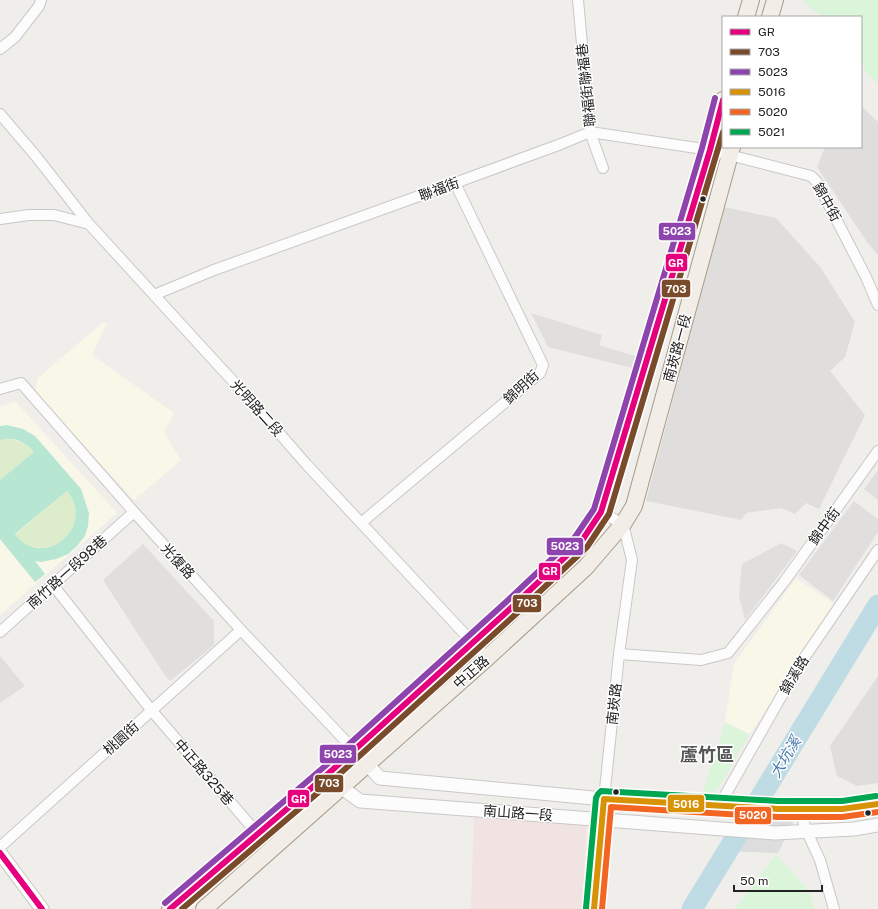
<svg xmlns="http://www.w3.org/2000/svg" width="878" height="909" font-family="'Public Sans','Noto Sans TC',sans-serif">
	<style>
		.residential { fill: #dfdedc }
		.commercial { fill: #f1e3e1 }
		.education { fill: #f8f7e8 }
		.grass { fill: #ddeccb }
		.park { fill: #daf5da }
		.pitch { fill: #b7e6d2; fill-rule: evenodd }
		.parking { fill: #e0dfde }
		.pier { fill: #dedddd }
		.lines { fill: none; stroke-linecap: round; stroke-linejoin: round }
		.river { stroke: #bfdbe3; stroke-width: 21 }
		.minor-casing { stroke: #c9c8c7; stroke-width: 12 }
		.tertiary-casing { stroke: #c9c8c7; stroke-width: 15 }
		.primary-casing { stroke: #a79c86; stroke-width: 18 }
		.minor { stroke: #fdfcfc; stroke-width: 10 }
		.tertiary { stroke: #fdfcfc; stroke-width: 13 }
		.primary { stroke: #f3ede7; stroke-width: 16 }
		.bus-1-casing { stroke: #fff; stroke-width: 9 }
		.bus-2-casing { stroke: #fff; stroke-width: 9 }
		.bus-3-casing { stroke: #fff; stroke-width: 9 }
		.bus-4-casing { stroke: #fff; stroke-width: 9 }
		.bus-5-casing { stroke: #fff; stroke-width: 9 }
		.bus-6-casing { stroke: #fff; stroke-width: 9 }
		.bus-1 { stroke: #e5007d; stroke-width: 6 }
		.bus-2 { stroke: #7a4b2a; stroke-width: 6 }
		.bus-3 { stroke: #8e44ad; stroke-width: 6 }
		.bus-4 { stroke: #d79205; stroke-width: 6 }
		.bus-5 { stroke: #f26522; stroke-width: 6 }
		.bus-6 { stroke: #00a651; stroke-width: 6 }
		.bus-dot { fill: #222; stroke: #fff; stroke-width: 1.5 }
		.labels { text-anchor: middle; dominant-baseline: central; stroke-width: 3; stroke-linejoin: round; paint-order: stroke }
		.street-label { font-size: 14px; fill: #222; stroke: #fff }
		.water-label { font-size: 15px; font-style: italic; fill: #4a7aab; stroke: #fff }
		.district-label { font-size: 18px; font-weight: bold; fill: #555; stroke: #fff }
		.line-badge { stroke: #fff; stroke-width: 1.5 }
		.badge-label { font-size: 11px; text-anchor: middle; font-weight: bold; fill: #fff }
	</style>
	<rect width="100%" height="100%" fill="#f0eeeb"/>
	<path class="residential" d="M 861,106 L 878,122 L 878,255 L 867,242 L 817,167 L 825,147 L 861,147 Z
		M 724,207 L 776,218 L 821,268 L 855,322 L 845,357 L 830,371 L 865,415 L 819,509 L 806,503 L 795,514 L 781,508 L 746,513 L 741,520 L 646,501 Z
		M 878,676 L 878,783 L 857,786 L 837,776 L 830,746 Z"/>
	<path class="commercial" d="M 474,817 L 587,821 L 582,909 L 471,909 Z"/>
	<path class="education" d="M 102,323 L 107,323 L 92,355 L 174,413 L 164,432 L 181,460 L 134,500 L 35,392 L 38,378 Z
		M 16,402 L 117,513 L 0,615 L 0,406 Z
		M 796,578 L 834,604 L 750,734 L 725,722 L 734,664 Z"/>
	<path class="grass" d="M 5,438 C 17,440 26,442 34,452 L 0,480 L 0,440 Z
		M 67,491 C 96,527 46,570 15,535 Z"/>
	<path class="park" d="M 802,0 L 878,0 L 878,84 L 861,66 L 861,17 L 822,17 Z
		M 725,723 L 749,734 L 719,788 L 708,795 L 702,794 Z
		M 776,854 L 809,891 L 815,909 L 735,909 Z"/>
	<path class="pitch" d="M 7,425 L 23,429 L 35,436 L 81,489 L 89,513 L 88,526 L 85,536 L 77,546 L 68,554 L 56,559 L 41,562 L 35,561 L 45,574 L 35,582 L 0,539 L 0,480 L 34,452 C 26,442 13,436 0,440 L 0,426 ZM 67,491 C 97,528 42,571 15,534 Z"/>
	<path class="parking" d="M 531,313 L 602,335 L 599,345 L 638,357 L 636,369 L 548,347 Z
		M 878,470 L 878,500 L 864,489 Z
		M 854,501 L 878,519 L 878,532 L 833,601 L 799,575 Z
		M 781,543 L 797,551 L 745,620 L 739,596 L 742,564 Z
		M 143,544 L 214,621 L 214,645 L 170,681 L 164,674 L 103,580 Z
		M 0,656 L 25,686 L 0,703 Z"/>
	<path class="pier" d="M 742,794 L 805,798 L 778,853 L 723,851 Z"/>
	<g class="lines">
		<path class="river" d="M 692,909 L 878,605"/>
		<defs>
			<path id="minor" d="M 578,0 L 590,132 L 603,168
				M 0,49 L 15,37 L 39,6 L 41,0
				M 0,114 L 35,155 L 89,224
				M 0,219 L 29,215 L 54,215 L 89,224 L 252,402 L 307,465 L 487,658
				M 154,295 L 214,270 L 455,183 L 561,144 L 590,132 L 710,150 L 811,176 L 817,182 L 866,277 L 878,305
				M 0,389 L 21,383 L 134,512 L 241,630 L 354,750
				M 361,523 L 540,373 L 543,365 L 455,183
				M 53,585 L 152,711 L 257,833
				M 0,632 L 134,512
				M 619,654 L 701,660 L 728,653 L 784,582 L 878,451
				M 719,806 L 798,667 L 878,550
				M 799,809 L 807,832 L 820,860 L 834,909
				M 0,847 L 241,630
				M 594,909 L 604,799 L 619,654 L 632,560 L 623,524 L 601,512"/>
			<path id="tertiary" d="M 354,750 L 380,778 L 604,799 L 733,807 L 799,809 L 864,807 L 878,804
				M 329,773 L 341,787 L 360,801 L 775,833 L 854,829 L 878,825
				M 0,853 L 42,909"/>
			<path id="primary" d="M 746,17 L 751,0
				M 770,17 L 775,0
				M 170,909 L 329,773 L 511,608 L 581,542 L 601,512 L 710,150 L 723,100
				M 204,909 L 487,658 L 586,567 L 623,524 L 634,506 L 732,147"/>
		</defs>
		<use href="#minor" class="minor-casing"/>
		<use href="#tertiary" class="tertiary-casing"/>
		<use href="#primary" class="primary-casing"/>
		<use href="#minor" class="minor"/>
		<use href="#tertiary" class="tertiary"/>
		<use href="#primary" class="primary"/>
		<defs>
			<path id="bus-1" d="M 0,853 L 42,909
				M 170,909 L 329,773 L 511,608 L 581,542 L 601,512 L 710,150 L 723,100"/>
			<path id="bus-2" d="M 182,909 L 334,779 L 516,614 L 587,547 L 609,514 L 723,132"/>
			<path id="bus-3" d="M 165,903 L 324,767 L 506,602 L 575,537 L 594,509 L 702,148 L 715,98"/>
			<path id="bus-4" d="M 594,909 L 604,799 L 778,809 L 842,809 L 878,804"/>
			<path id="bus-5" d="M 602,909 L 611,807 L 778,817 L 842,817 L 878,812"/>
			<path id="bus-6" d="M 586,908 L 596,798 L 598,794 L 601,791 L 778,801 L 842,801 L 876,796"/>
		</defs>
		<use href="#bus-1" class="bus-1-casing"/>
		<use href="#bus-2" class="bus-2-casing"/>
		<use href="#bus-3" class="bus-3-casing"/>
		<use href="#bus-4" class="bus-4-casing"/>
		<use href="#bus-5" class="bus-5-casing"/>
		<use href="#bus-6" class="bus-6-casing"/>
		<use href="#bus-1" class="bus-1"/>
		<use href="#bus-2" class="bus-2"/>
		<use href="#bus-3" class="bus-3"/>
		<use href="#bus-4" class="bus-4"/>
		<use href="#bus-5" class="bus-5"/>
		<use href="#bus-6" class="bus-6"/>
	</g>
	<g class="bus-dot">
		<circle cx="703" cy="199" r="3.5"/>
		<circle cx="616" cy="792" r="3.5"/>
		<circle cx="868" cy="813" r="3.5"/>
	</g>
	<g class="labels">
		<g class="street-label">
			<text transform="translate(586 85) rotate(-96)">聯福街聯福巷</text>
			<text transform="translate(439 189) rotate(-20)">聯福街</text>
			<text transform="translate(827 202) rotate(61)">錦中街</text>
			<text transform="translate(677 348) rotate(-75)">南崁路一段</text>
			<text transform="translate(521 387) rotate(-42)">錦明街</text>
			<text transform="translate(257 408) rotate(48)">光明路二段</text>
			<text transform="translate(824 526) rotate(-54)">錦中街</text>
			<text transform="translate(178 561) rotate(48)">光復路</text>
			<text transform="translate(67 572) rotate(-42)">南竹路一段98巷</text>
			<text transform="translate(471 672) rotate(-41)">中正路</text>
			<text transform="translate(794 675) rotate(-59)">錦溪路</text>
			<text transform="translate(614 704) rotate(-84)">南崁路</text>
			<text transform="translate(121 738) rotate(-42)">桃園街</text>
			<text transform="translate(204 772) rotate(49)">中正路325巷</text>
			<text transform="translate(518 813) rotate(4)">南山路一段</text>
		</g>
		<g class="water-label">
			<text transform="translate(785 757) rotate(-59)">大坑溪</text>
		</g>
		<g class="district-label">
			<text x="707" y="754">蘆竹區</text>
		</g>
	</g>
	<g class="line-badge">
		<rect x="658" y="222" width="38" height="19" rx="4" fill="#8e44ad"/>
		<rect x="665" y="253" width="23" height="19" rx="4" fill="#e5007d"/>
		<rect x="661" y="279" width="30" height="19" rx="4" fill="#7a4b2a"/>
		<rect x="546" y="537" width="38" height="19" rx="4" fill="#8e44ad"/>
		<rect x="538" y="562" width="23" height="19" rx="4" fill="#e5007d"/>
		<rect x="512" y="594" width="30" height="19" rx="4" fill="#7a4b2a"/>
		<rect x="319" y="744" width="38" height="20" rx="4" fill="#8e44ad"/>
		<rect x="314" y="774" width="30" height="19" rx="4" fill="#7a4b2a"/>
		<rect x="287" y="789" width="23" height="19" rx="4" fill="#e5007d"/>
		<rect x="667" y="794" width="38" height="19" rx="4" fill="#d79205"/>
		<rect x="734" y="806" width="38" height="19" rx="4" fill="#f26522"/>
	</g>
	<g class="badge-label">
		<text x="677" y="235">5023</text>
		<text x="676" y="267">GR</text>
		<text x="676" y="293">703</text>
		<text x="565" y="550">5023</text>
		<text x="550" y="575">GR</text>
		<text x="527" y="607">703</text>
		<text x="338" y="758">5023</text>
		<text x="329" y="787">703</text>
		<text x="299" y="803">GR</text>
		<text x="686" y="808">5016</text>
		<text x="753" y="819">5020</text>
	</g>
	<rect x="722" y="16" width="140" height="132" fill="#ffffff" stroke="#a7a7a7"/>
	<rect x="730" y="29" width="20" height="6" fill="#e5007d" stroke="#a7a7a7"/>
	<text x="758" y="36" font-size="12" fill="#222222">GR</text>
	<rect x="730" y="49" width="20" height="6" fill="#7a4b2a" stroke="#a7a7a7"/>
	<text x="758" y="56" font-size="12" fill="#222222">703</text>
	<rect x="730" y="69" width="20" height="6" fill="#8e44ad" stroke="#a7a7a7"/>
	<text x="758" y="76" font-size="12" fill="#222222">5023</text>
	<rect x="730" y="89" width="20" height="6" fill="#d79205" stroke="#a7a7a7"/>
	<text x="758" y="96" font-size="12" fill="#222222">5016</text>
	<rect x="730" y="109" width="20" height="6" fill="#f26522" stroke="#a7a7a7"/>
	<text x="758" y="116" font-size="12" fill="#222222">5020</text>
	<rect x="730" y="129" width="20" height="6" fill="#00a651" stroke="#a7a7a7"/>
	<text x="758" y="136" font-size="12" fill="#222222">5021</text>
	<path d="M734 885v6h88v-6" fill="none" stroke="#222222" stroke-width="2"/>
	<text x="740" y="885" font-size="12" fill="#222222" stroke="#ffffff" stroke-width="3" paint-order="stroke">50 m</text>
</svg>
